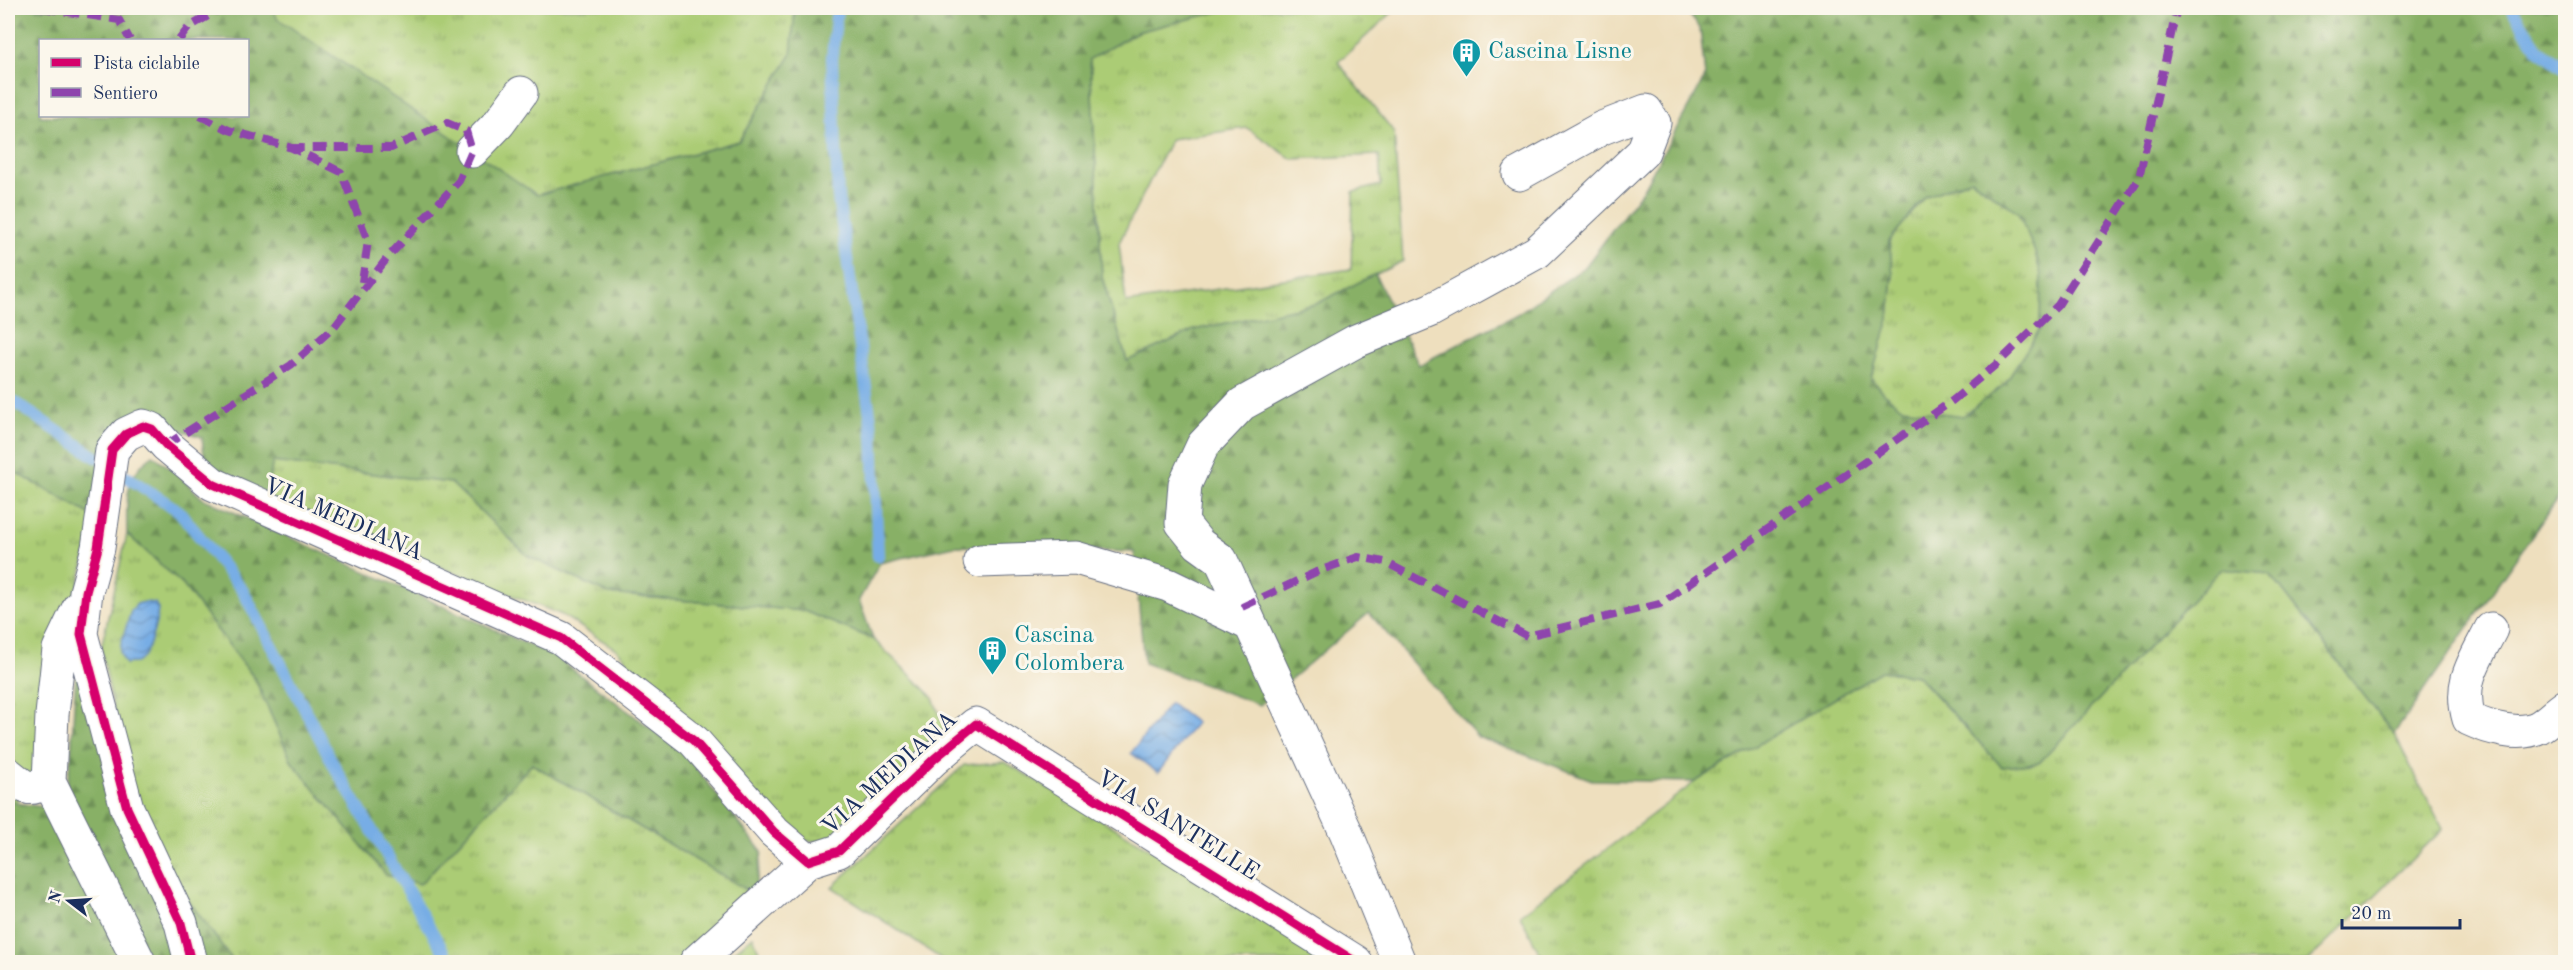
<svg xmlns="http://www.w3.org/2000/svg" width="2573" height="970" font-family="'Old Standard TT',serif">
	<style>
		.grass { fill: url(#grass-tufts); stroke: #637e6a; stroke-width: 1.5; fill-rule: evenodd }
		.forest { fill: url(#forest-firs); stroke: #527062; stroke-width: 1.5; fill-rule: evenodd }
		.water { fill: url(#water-waves); stroke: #496ea2; stroke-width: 1.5 }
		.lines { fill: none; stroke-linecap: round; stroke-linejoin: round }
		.stream { stroke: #77ade5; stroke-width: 12 }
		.minor-casing { stroke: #656d80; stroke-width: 35 }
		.minor { stroke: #fff; stroke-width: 33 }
		.quiet { stroke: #8e44ad; stroke-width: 8; stroke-dasharray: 15 8; stroke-linecap: butt }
		.cycleway-casing { stroke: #fbf7ec; stroke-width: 13 }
		.cycleway { stroke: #d6006c; stroke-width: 9 }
		.labels { text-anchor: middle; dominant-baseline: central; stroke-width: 6; stroke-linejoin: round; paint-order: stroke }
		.culture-label { font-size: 24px; fill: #0d838f; stroke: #fbf7ec; text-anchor: start }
		.street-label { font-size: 24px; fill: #1b2f5e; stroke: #fbf7ec }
	</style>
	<defs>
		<pattern id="grass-tufts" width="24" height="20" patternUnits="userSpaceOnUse" patternTransform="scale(1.5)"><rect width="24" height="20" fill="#abcc75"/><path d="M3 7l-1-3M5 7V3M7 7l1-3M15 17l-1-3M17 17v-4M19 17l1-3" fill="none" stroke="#8aa663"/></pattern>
		<pattern id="forest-firs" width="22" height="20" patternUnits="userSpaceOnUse" patternTransform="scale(1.5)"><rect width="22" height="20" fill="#88b066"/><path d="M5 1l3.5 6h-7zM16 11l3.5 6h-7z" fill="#6e9057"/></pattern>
		<pattern id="water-waves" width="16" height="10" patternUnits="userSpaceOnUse" patternTransform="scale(1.5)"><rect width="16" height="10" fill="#77ade5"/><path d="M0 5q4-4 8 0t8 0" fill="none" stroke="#618dbd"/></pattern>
	</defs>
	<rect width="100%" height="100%" fill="#fbf7ec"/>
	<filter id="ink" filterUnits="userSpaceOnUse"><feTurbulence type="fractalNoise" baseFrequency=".0167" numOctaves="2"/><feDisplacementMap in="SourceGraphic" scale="12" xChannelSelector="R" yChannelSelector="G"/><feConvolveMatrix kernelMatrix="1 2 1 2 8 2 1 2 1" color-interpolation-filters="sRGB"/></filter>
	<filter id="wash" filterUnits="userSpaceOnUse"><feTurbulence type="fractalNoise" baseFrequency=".008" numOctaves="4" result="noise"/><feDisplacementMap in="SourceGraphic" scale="24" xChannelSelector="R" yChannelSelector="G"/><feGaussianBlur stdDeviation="1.35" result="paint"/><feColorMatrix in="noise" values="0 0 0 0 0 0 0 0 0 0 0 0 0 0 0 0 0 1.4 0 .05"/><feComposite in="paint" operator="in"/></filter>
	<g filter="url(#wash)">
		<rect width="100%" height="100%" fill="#eedfbe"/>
		<path class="grass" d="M 273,8 L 795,8 L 792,55 L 739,141 L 537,195 L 276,18 Z
			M 1233,8 L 1397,8 L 1338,62 L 1394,132 L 1403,261 L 1316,304 L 1194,330 L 1127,361 L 1102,277 L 1090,58 L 1137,32 ZM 1247,128 L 1292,159 L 1379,155 L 1381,185 L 1353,192 L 1351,269 L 1126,303 L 1119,243 L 1171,139 Z
			M 1970,179 L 2018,212 L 2035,252 L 2041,275 L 2040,329 L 2005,384 L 1963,416 L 1903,409 L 1883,393 L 1871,378 L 1889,319 L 1893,275 L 1889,241 L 1925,197 Z
			M 272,462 L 451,483 L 528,556 L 609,594 L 804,611 L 873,639 L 932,696 L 949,737 L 835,841 L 798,841 L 616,649 L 562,615 L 265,498 Z
			M 8,468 L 95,517 L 34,771 L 16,803 L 8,796 Z
			M 127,534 L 183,585 L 255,679 L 292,762 L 420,884 L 532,764 L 754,894 L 681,962 L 234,962 L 139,834 L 101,648 Z
			M 2221,569 L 2270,574 L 2394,734 L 2443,829 L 2307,962 L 1544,962 L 1520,915 L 1695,782 L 1881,671 L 1917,676 L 2002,767 L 2039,763 Z
			M 1005,762 L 1339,962 L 946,962 L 832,887 L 964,765 Z
			M 753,936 L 763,962 L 722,962 Z"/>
		<path class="forest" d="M 8,8 L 273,8 L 277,18 L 537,195 L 739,141 L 791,55 L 795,8 L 1233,8 L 1137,32 L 1090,59 L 1102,277 L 1127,361 L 1194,330 L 1316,304 L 1375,274 L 1419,365 L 1517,314 L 1585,267 L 1642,191 L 1705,77 L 1700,28 L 1684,8 L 2565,8 L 2565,488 L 2394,734 L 2270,574 L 2221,569 L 2039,763 L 2002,767 L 1918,676 L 1881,671 L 1695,782 L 1592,780 L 1478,737 L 1369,613 L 1260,705 L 1144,663 L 1134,552 L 954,546 L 880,563 L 859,600 L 873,639 L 804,611 L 609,594 L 528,556 L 451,483 L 273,462 L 265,498 L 205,465 L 202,437 L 146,419 L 95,517 L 8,468 ZM 40,40 L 248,40 L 248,116 L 40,116 ZM 1971,179 L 2018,212 L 2035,252 L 2041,275 L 2040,329 L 2005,384 L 1963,416 L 1903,408 L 1883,393 L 1871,378 L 1889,319 L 1893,275 L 1889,241 L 1925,197 Z
			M 153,455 L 174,471 L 202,498 L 556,657 L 686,755 L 762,852 L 754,894 L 532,764 L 420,884 L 386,875 L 292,762 L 255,679 L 183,585 L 127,534 C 126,501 124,475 153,455 Z
			M 77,654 L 139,834 L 234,962 L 8,962 L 8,796 L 16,803 L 63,810 L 71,757 Z"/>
		<path class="water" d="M 145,602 L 155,603 L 158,609 C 157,621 149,658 136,663 C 136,663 127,663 126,664 L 120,653 L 121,644 L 131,611 L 137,604 Z
			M 1170,703 L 1196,723 L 1158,773 L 1131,753 Z"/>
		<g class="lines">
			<path class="stream" d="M 837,8 L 832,58 L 838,197 L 873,435 L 878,556
				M 2511,8 L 2538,49 L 2566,69
				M 8,398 L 96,457
				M 121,473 L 179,511 L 243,591 L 338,773 L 450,962"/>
		</g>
	</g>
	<g filter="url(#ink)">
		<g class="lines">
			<defs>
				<path id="minor" d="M 472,151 L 499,123 L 521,93
					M 980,561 L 1076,558 L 1168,585 L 1249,624
					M 79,607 L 59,649 L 52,715 L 49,781 L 139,962
					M 2491,629 C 2475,661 2458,682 2469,719 C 2488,728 2519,737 2539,727 C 2548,722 2557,712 2566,706
					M 8,774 C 27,789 27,792 49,781
					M 191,962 L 181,923 L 127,808 L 81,634 L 86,592 L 98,548 L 112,450 L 126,434 L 143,426 L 152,429 L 166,445 L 213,484 L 561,638 L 694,741 L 774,832 L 808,861 L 839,851 L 934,759 L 976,724 L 1356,962
					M 696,962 L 808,861
					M 1399,962 L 1346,832 L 1221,560 L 1199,544 L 1182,523 L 1185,484 L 1203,445 L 1242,404 L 1356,341 L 1431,310 L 1537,252 L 1643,152 L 1654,123 L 1646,111 L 1602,128 L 1519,174"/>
			</defs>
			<use href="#minor" class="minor-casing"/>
			<use href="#minor" class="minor"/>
			<path class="quiet" d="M 42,8 L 119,20 L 130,40
				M 179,40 L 189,27 L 217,11 L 219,8
				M 200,116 L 229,130 L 292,148 L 341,172 L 368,241 L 361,289
				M 166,445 L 291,365 L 333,328 L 388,257 L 459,181 L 472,151 L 466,131 L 447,123 L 391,148 L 292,148
				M 1242,607 L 1316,572 L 1358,557 L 1385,562 L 1527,636 L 1660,604 L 1952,401 L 1999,362 L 2058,305 L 2139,178 L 2177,8"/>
			<defs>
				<path id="cycleway" d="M 191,962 L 181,923 L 127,808 L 81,634 L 86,592 L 98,548 L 112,450 L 126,434 L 143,426 L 152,429 L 166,445 L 213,484 L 561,638 L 694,741 L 774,832 L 808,861 L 839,851 L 934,759 L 976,724 L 1356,962"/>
			</defs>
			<use href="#cycleway" class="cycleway-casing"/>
			<use href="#cycleway" class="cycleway"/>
		</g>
	</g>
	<defs>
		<symbol id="building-pin" viewBox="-11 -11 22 30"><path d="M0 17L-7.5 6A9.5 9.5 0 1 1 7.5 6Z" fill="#0f9aa8" stroke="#fbf7ec"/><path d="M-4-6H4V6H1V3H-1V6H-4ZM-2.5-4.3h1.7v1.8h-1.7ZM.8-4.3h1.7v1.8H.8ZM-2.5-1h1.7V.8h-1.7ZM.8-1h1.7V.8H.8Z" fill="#fff"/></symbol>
	</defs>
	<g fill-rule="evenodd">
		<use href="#building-pin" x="1450" y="36" width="33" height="45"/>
		<use href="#building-pin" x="976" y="634" width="33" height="45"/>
	</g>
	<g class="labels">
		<g class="culture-label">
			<text x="1488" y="52">Cascina Lisne</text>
			<text x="1014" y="636">Cascina<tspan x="1014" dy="28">Colombera</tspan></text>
		</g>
		<g class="street-label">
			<text transform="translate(343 520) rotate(24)">VIA MEDIANA</text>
			<text transform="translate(890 774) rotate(-42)">VIA MEDIANA</text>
			<text transform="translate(1177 826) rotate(32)">VIA SANTELLE</text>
		</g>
	</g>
	<rect width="2573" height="970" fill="none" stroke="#fbf7ec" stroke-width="30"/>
	<rect x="39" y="39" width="210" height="78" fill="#fbf7ec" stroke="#a1a7b3" stroke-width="1.5"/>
	<rect x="51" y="58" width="30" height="9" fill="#d6006c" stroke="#a1a7b3" stroke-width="1.5"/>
	<text x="93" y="69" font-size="18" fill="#1b2f5e">Pista ciclabile</text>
	<rect x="51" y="88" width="30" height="9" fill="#8e44ad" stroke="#a1a7b3" stroke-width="1.5"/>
	<text x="93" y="99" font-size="18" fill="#1b2f5e">Sentiero</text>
	<g transform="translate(69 901) rotate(287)" stroke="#fbf7ec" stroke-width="4.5" paint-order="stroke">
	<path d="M0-4.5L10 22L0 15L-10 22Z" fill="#1b2f5e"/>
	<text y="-9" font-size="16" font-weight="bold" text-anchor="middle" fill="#1b2f5e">N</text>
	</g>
	<path d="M2342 919v9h118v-9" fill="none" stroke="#1b2f5e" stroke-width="3"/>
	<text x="2351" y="919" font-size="18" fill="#1b2f5e" stroke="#fbf7ec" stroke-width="4.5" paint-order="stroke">20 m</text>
</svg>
